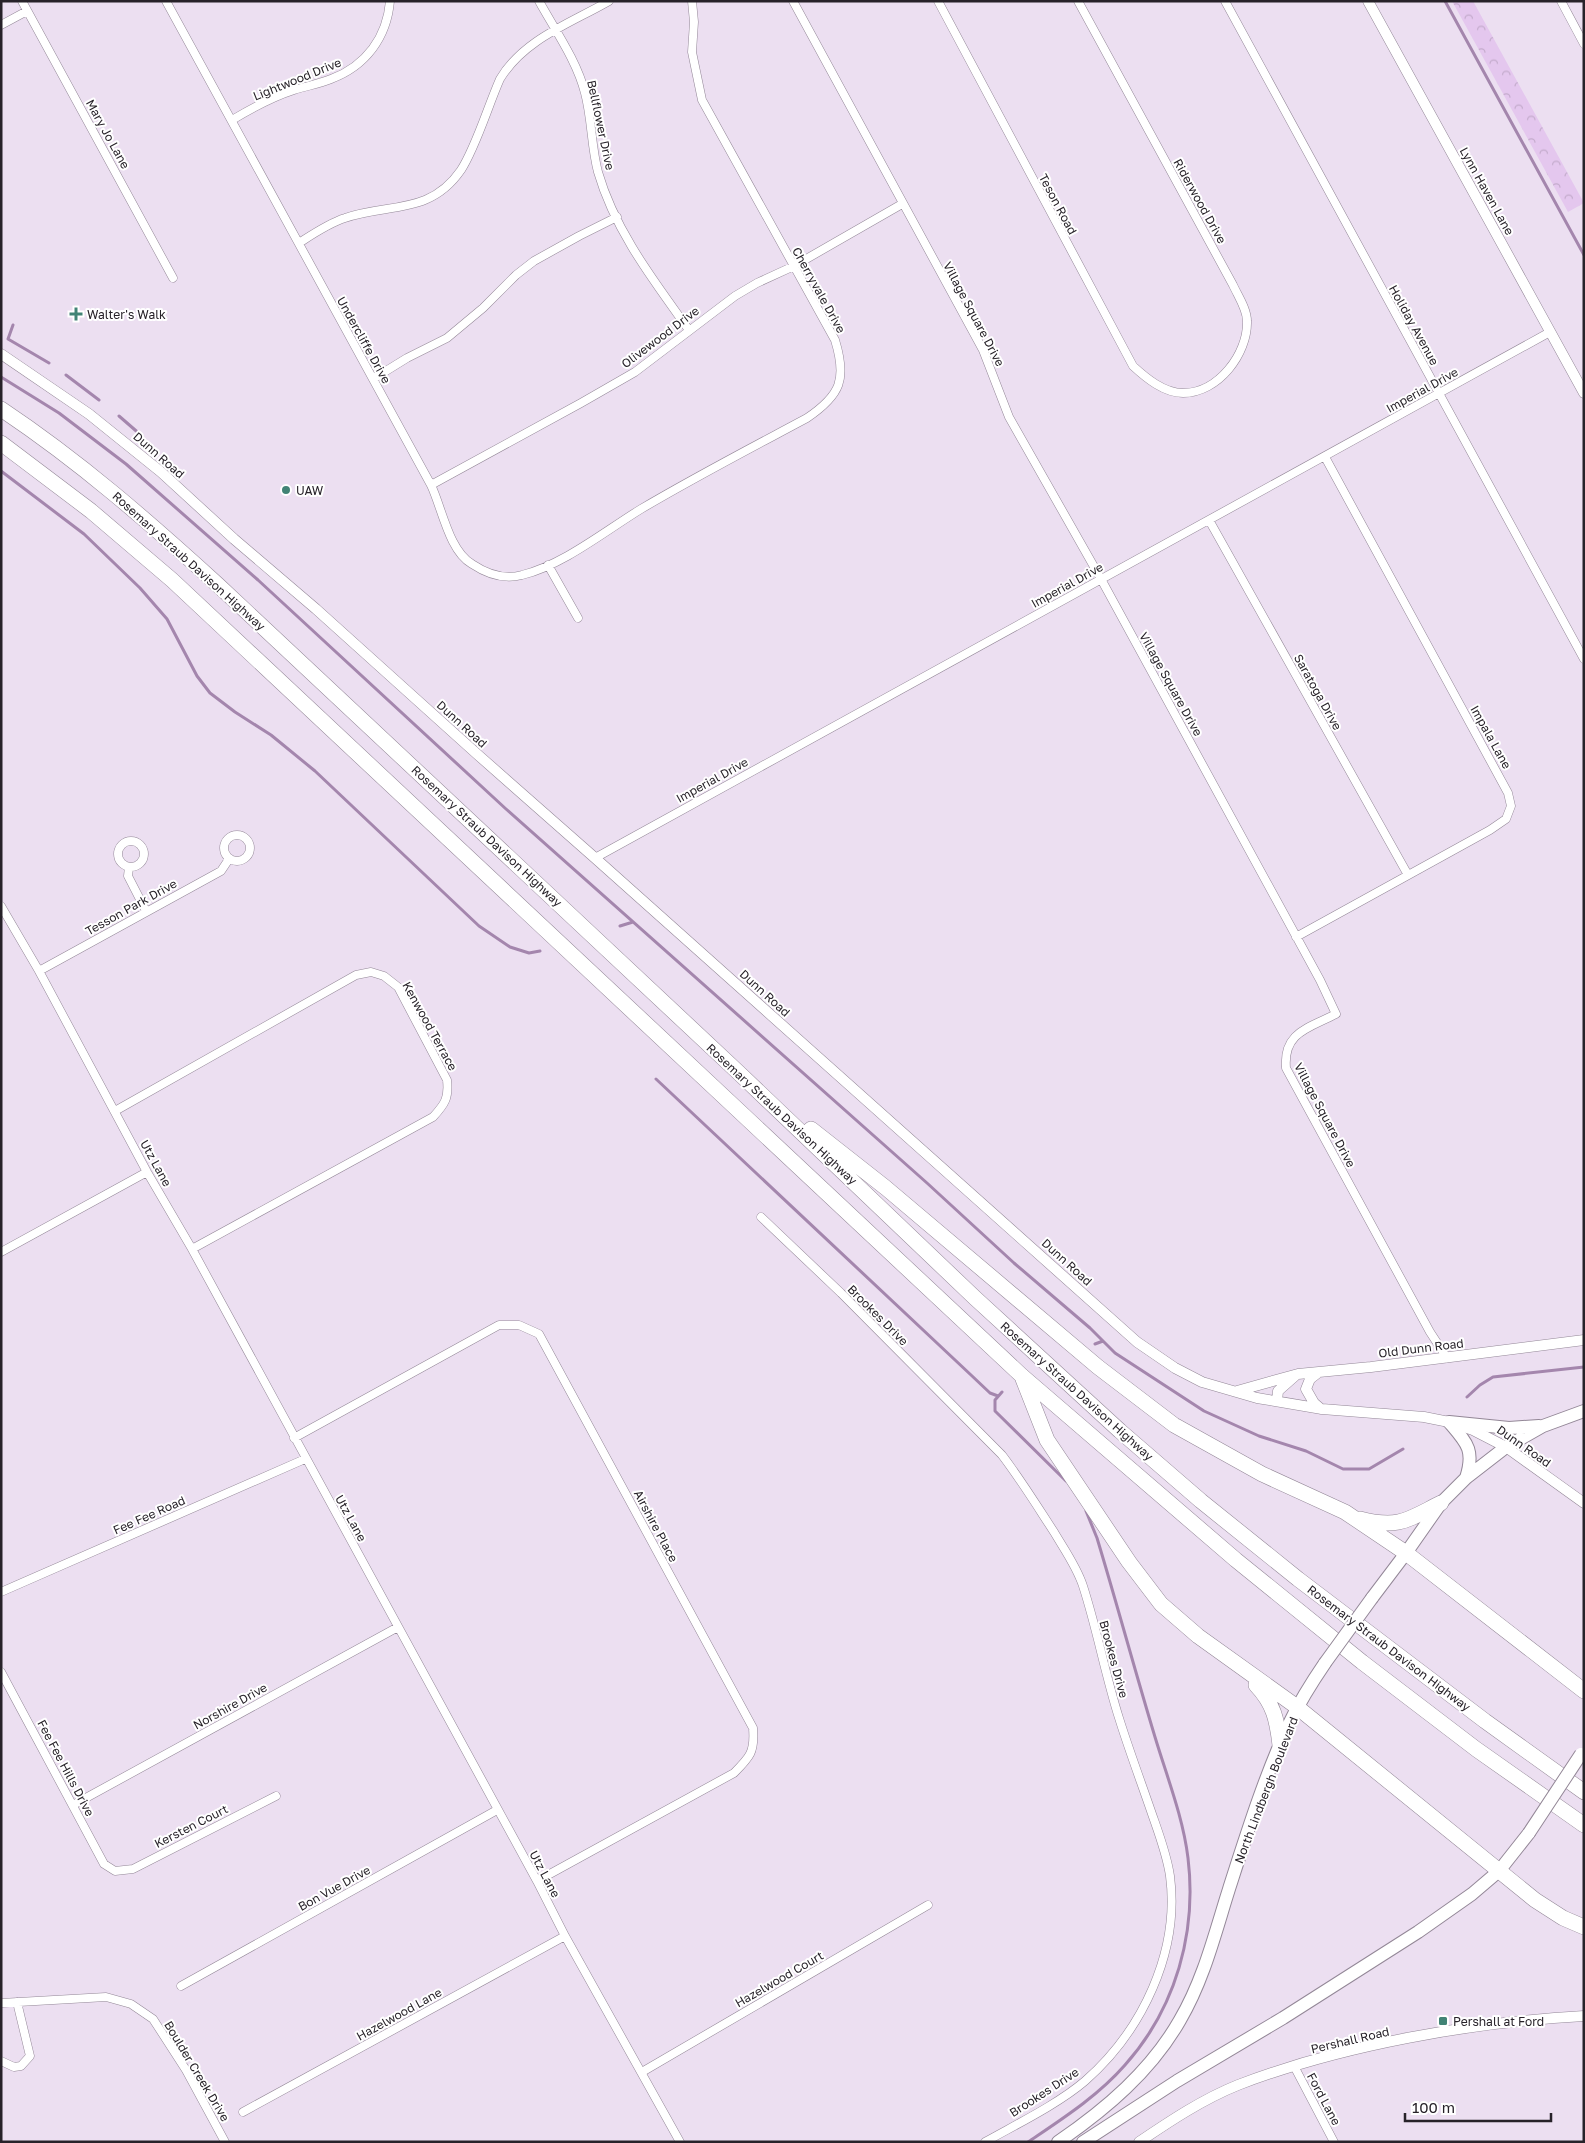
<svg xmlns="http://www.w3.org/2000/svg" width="1585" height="2143" font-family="'Golos Text',sans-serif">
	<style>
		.forest { fill: url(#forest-crowns) }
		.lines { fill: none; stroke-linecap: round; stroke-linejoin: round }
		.stream { stroke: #a486ad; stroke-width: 3 }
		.minor-casing { stroke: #938797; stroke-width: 9 }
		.tertiary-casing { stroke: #938797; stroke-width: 11 }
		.primary-casing { stroke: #938797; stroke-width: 14 }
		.trunk-casing { stroke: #938797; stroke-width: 14 }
		.motorway-casing { stroke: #938797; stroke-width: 16 }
		.minor { stroke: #fff; stroke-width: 8 }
		.tertiary { stroke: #fff; stroke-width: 10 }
		.primary { stroke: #fff; stroke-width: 12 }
		.trunk { stroke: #fff; stroke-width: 12 }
		.motorway { stroke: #fff; stroke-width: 15 }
		.trunk-bridge-casing { stroke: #938797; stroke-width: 14; stroke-linecap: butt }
		.trunk-bridge { stroke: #fff; stroke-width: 12 }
		.poi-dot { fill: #418375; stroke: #fff; stroke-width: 2 }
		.labels { text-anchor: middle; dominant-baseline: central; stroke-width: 4; stroke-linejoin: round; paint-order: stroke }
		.street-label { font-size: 12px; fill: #272229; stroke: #fff }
		.poi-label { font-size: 12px; fill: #272229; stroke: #fff; text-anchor: start }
	</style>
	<defs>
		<pattern id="forest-crowns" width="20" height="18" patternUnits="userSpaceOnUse" patternTransform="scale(1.25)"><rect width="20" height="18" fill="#e4c7ee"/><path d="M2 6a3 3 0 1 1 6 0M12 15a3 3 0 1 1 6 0" fill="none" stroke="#c4abcc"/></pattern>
	</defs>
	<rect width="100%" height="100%" fill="#ecdff1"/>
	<path class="forest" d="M 1452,1 L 1473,1 L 1584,203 L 1568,212 Z"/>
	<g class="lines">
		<path class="stream" d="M 1445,1 L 1584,255
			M 13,325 L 8,339 L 49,363
			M 66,375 L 99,400
			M 1,377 L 59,413 L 126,464 L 258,580 L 506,809 L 927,1183 L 1014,1263 L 1090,1328 L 1115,1353 L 1204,1411 L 1259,1436 L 1306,1451 L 1343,1469 L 1369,1469 L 1403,1449
			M 119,416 L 142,436 L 142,440
			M 1,471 L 84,534 L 140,588 L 167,619 L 197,676 L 210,693 L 235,712 L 271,735 L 315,771 L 479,926 L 510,947 L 529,953 L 540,951
			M 620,926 L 633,922
			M 656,1079 L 971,1375 L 990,1393 L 998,1396
			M 1095,1344 L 1103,1341
			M 1002,1392 L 995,1400 L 995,1411 L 1066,1481
			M 1467,1397 L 1480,1385 L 1493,1377 L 1584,1367
			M 1028,2142 C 1062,2119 1098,2096 1125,2065 C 1176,2008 1197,1932 1188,1858 C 1183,1817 1167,1777 1155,1737 C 1135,1671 1117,1604 1097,1538 L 1086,1511"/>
		<defs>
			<path id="minor" d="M 22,1 L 173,278
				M 166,1 L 431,485 C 442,508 449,551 472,564 C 487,574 504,580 522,575 C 563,565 605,531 641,509 C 695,477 751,448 807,418 C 841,395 847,379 835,340 L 702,100 L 692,52 L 694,22 L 692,1
				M 539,1 C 555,30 577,61 585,93 C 592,119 591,146 598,172 C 615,231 654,281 689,330
				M 793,1 L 983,350 L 1009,417 L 1101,579 L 1320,980 L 1336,1014 C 1309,1028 1283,1032 1286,1068 L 1430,1332 L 1447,1358
				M 938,1 L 1133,366 C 1146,378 1164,393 1183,393 C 1218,393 1248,354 1247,321 C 1247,309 1238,296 1233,285 L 1078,1
				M 1225,1 L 1584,659
				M 1561,1 L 1584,44
				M 1,25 L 27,11
				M 232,120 C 252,108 272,97 294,90 C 306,86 319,84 331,79 C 366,66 387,37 390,1
				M 299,243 C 313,234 329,223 345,218 C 389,203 430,215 461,170 C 476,147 488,106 500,79 C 524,39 571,23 609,1
				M 373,379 L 407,358 L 447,338 L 483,308 L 516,275 L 534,261 L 579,236 L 617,217
				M 431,485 L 581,403 L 635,372 L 735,296 L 757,283 L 794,266 L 902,204
				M 1209,520 L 1408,875
				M 548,565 L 578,618
				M224 848a13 13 0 1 1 26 0a13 13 0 1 1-26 0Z
				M118 854a13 13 0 1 1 26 0a13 13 0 1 1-26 0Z
				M 595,858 L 1550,332
				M 129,867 L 128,876 L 146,911
				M 1,906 L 39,971 L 147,1172 L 192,1249 L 537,1881 L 565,1936 L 680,2142
				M 1296,937 L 1490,830 L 1506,819 L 1511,806 L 1508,793 L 1325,457
				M 39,971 L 221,871 L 229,859
				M 115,1111 L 356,975 L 371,972 L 384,976 L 398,987 L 447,1080 C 449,1098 445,1104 433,1117 L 192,1249
				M 761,1217 L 841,1293 L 1002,1455 C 1021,1480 1037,1506 1054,1532 C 1064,1549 1077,1567 1083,1586 C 1097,1629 1105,1674 1119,1718 C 1129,1750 1141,1782 1152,1814 C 1159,1834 1167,1855 1170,1876 C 1180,1952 1142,2031 1085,2081 C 1058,2104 1017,2124 985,2142
				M 1,1252 L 147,1172
				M 294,1438 L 499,1325 L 519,1325 L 539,1334 L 753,1728 C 755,1752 750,1757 734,1773 L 537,1881
				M 1,1592 L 305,1459
				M 1,1672 L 104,1864 L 115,1871 L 133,1869 L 276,1796
				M 73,1805 L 398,1627
				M 181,1986 L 497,1810
				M 1,2003 L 106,1997 L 131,2004 L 153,2019 L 186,2070 L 225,2142
				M 1,2061 L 14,2067 L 21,2066 L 30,2056 L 17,2002
				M 1294,2066 L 1334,2142
				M 642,2072 L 928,1905
				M 243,2112 L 565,1936"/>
			<path id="tertiary" d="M 1368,1 L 1584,393
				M 1,354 L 89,414 L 161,472 L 234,539 L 316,609 L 477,754 L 595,858 L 1137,1342 L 1175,1368 L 1202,1382 L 1257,1398 L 1322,1409 L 1424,1417 L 1449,1422 L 1473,1430 L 1506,1447 L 1584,1503
				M 1319,1372 L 1310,1379 L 1306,1389 L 1314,1403 L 1321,1409
				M 1237,1391 L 1298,1374 L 1371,1367 L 1584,1340
				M 1277,1401 L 1278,1391 L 1295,1376
				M 1139,2142 C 1170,2121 1203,2099 1238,2085 C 1342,2045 1473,2022 1584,2016"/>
			<path id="primary" d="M 1449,1422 L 1509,1428 L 1539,1426
				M 1449,1422 C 1467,1443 1475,1450 1466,1478
				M 1406,1553 L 1441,1503 L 1466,1478 L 1506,1447 L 1543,1426 L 1584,1411"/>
			<path id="trunk" d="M 1372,1598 L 1406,1553
				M 1058,2142 C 1106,2109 1151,2071 1180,2020 C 1204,1979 1215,1933 1229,1889 C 1246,1836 1266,1772 1290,1722 C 1300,1701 1312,1682 1325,1663
				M 1083,2142 L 1177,2081 L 1283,2018 L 1418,1932 L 1472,1894 L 1499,1871 L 1529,1833"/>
			<path id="motorway" d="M 1,409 C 79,461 149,522 218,585 L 739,1073 L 975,1298 L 1120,1431 L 1201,1501 L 1298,1579 L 1485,1721 L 1584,1792
				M 1,443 L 91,511 L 172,580 L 1022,1376 L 1236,1560 L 1362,1662 L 1476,1749 L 1584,1825
				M 811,1129 L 886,1188 L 1098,1367 L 1174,1425 L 1262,1474 L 1345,1512 L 1406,1553 L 1584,1691
				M 1023,1379 L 1047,1440 L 1129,1562 L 1161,1604 L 1198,1636 L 1297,1707 L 1535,1900 L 1563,1918 L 1584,1927
				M 1360,1519 C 1399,1529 1407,1520 1441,1503
				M 1256,1685 C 1274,1704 1277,1720 1280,1745"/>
		</defs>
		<use href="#minor" class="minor-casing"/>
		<use href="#tertiary" class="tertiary-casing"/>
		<use href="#primary" class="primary-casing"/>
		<use href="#trunk" class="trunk-casing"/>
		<use href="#motorway" class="motorway-casing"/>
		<use href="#minor" class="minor"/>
		<use href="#tertiary" class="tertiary"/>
		<use href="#primary" class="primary"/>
		<use href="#trunk" class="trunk"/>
		<use href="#motorway" class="motorway"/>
		<defs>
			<path id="trunk-bridge" d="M 1325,1663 L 1372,1598
				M 1529,1833 L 1581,1754"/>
		</defs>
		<use href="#trunk-bridge" class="trunk-bridge-casing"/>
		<use href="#trunk-bridge" class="trunk-bridge"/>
	</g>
	<g class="poi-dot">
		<path d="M73.5 306.5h5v5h5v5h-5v5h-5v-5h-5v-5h5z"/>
		<circle cx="286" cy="490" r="5"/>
		<rect x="1438" y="2016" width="10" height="10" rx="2.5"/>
	</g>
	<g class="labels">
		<g class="street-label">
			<text transform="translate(297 79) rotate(-22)">Lightwood Drive</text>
			<text transform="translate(601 125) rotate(78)">Bellflower Drive</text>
			<text transform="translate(108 134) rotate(61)">Mary Jo Lane</text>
			<text transform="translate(1487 191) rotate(61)">Lynn Haven Lane</text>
			<text transform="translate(1200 201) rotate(61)">Riderwood Drive</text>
			<text transform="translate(1058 204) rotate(62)">Teson Road</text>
			<text transform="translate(819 290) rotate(61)">Cherryvale Drive</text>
			<text transform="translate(974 314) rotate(62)">Village Square Drive</text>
			<text transform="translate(1414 325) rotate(61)">Holiday Avenue</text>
			<text transform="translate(660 337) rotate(-37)">Olivewood Drive</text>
			<text transform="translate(364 340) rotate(61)">Undercliffe Drive</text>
			<text transform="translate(1422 390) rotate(-29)">Imperial Drive</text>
			<text transform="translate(159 455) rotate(41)">Dunn Road</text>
			<text transform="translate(189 561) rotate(42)">Rosemary Straub Davison Highway</text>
			<text transform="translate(1067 585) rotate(-29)">Imperial Drive</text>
			<text transform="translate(1171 684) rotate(61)">Village Square Drive</text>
			<text transform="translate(1318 692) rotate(61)">Saratoga Drive</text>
			<text transform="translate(462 724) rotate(42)">Dunn Road</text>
			<text transform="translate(1491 737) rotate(61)">Impala Lane</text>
			<text transform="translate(712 780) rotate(-29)">Imperial Drive</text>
			<text transform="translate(487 836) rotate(43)">Rosemary Straub Davison Highway</text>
			<text transform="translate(131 907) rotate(-29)">Tesson Park Drive</text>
			<text transform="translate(765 993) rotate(42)">Dunn Road</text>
			<text transform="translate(430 1026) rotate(61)">Kenwood Terrace</text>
			<text transform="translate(782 1114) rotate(43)">Rosemary Straub Davison Highway</text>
			<text transform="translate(1325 1115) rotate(62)">Village Square Drive</text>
			<text transform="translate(156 1163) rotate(61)">Utz Lane</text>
			<text transform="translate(1067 1262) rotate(42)">Dunn Road</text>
			<text transform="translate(878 1315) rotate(45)">Brookes Drive</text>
			<text transform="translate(1421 1348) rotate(-7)">Old Dunn Road</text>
			<text transform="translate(1077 1391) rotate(42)">Rosemary Straub Davison Highway</text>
			<text transform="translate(1524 1446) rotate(35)">Dunn Road</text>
			<text transform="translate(149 1515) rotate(-24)">Fee Fee Road</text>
			<text transform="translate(351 1518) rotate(61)">Utz Lane</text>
			<text transform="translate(656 1526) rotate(62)">Airshire Place</text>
			<text transform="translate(1389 1648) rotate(37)">Rosemary Straub Davison Highway</text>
			<text transform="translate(1114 1659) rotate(75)">Brookes Drive</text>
			<text transform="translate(230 1706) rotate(-29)">Norshire Drive</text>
			<text transform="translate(66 1768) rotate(62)">Fee Fee Hills Drive</text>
			<text transform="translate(1266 1790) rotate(-69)">North Lindbergh Boulevard</text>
			<text transform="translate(191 1826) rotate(-27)">Kersten Court</text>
			<text transform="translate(545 1874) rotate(62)">Utz Lane</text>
			<text transform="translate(334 1888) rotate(-29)">Bon Vue Drive</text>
			<text transform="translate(779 1979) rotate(-30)">Hazelwood Court</text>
			<text transform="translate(399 2014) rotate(-29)">Hazelwood Lane</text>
			<text transform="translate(1350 2040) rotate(-13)">Pershall Road</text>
			<text transform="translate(197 2071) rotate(59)">Boulder Creek Drive</text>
			<text transform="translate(1044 2092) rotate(-33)">Brookes Drive</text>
			<text transform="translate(1324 2099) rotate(62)">Ford Lane</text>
		</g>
		<g class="poi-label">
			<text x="87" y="314">Walter's Walk</text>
			<text x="296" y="490">UAW</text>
			<text x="1453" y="2021">Pershall at Ford</text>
		</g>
	</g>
	<rect width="1585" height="2143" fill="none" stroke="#272229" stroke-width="5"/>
	<path d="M1405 2113v8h146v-8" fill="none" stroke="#272229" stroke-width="2.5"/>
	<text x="1412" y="2113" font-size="15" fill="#272229" stroke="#ffffff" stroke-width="4" paint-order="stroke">100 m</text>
</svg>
